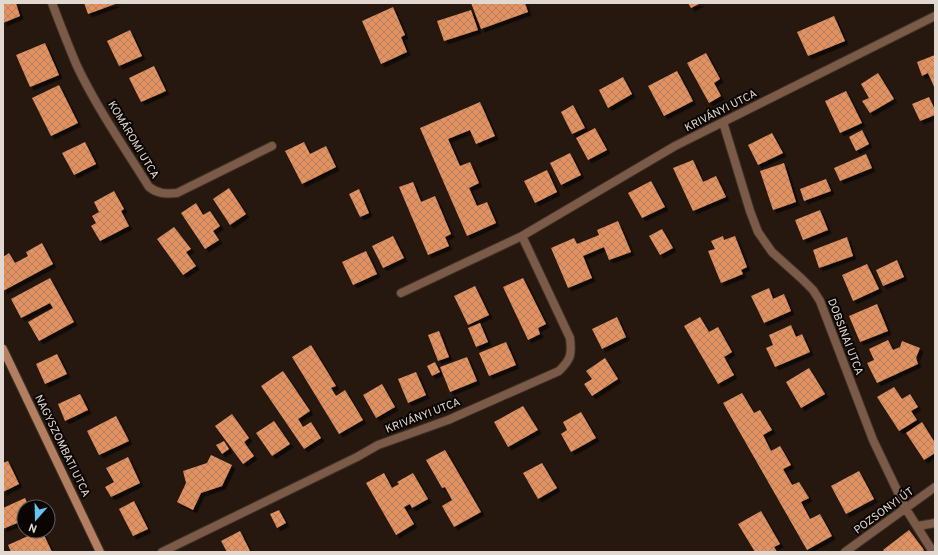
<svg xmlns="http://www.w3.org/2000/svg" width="938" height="555" font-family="Overpass,sans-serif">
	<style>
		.building { fill: url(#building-cross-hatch); filter: url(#shadow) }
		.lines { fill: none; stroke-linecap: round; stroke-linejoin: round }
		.street-casing { stroke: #40332a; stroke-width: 10 }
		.secondary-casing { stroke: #40332a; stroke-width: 10 }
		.street { stroke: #7b5b48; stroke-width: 8 }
		.secondary { stroke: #b37f60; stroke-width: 8 }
		.labels { text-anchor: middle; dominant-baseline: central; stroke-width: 4; stroke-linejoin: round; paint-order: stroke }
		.street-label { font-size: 11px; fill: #e2d8d2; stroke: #0a0503 }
	</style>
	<defs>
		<pattern id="building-cross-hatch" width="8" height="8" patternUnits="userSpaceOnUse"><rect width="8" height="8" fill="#e19262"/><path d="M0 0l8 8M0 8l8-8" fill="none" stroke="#ba7e59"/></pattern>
		<filter id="shadow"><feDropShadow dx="3.5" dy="3.5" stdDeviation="0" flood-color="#0009"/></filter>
	</defs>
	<rect width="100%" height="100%" fill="#26180f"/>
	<path class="building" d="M 3,3 L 16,3 L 20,16 L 3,23 Z
		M 84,3 L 118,3 L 88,14 Z
		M 471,3 L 525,3 L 528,12 L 481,29 Z
		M 688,3 L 701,3 L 691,8 Z
		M 393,7 L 405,35 L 401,37 L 407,52 L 381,64 L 362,21 Z
		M 471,10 L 478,30 L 444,41 L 437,21 Z
		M 834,16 L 845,41 L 808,56 L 797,32 Z
		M 130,30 L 142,56 L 119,66 L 107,41 Z
		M 45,43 L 59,75 L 30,87 L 16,55 Z
		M 706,53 L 720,79 L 714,83 L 721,96 L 709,103 L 687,63 Z
		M 935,55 L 935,89 L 928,73 L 922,76 L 917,62 Z
		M 154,66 L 166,91 L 141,102 L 129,78 Z
		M 677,71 L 693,101 L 664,116 L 648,86 Z
		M 878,73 L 894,99 L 870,113 L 862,101 L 869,98 L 861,84 Z
		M 623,77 L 632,94 L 608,108 L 599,90 Z
		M 59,85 L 78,123 L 51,136 L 32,98 Z
		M 846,91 L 862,123 L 840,133 L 825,101 Z
		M 929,97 L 935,110 L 935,115 L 920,121 L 912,104 Z
		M 480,102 L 495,136 L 476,144 L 470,130 L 448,139 L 460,166 L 470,162 L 479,183 L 469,188 L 477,206 L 487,202 L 496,223 L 467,236 L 420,128 Z
		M 573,105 L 585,128 L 572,134 L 561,112 Z
		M 595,128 L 607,150 L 588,160 L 576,138 Z
		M 862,130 L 869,144 L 856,151 L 849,137 Z
		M 772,133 L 783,153 L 758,165 L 748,145 Z
		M 85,142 L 96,164 L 74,175 L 62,153 Z
		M 304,142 L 310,154 L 326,146 L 336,167 L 302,184 L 285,151 Z
		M 570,153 L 581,175 L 561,185 L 550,163 Z
		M 866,154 L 872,168 L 840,181 L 834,168 Z
		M 693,160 L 703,182 L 716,176 L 726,197 L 693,211 L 673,168 Z
		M 784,163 L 796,202 L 773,210 L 760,171 Z
		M 547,170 L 557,192 L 535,203 L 524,181 Z
		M 826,179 L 831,191 L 804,201 L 800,189 Z
		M 651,181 L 665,207 L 642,218 L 628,193 Z
		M 413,182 L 421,202 L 435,196 L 451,234 L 445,237 L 449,246 L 428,255 L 399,187 Z
		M 229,188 L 246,214 L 230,225 L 213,199 Z
		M 359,189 L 369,213 L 360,217 L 349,194 Z
		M 114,191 L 124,209 L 121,211 L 129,226 L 100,241 L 91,226 L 96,223 L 92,216 L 99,212 L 94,202 Z
		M 196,203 L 203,215 L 210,211 L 220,226 L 213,231 L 219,240 L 205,249 L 181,213 Z
		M 820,210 L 828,230 L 803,240 L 795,220 Z
		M 618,221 L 631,252 L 609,260 L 604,247 L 583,256 L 592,278 L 568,288 L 551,248 L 574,238 L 577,244 L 599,235 L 597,230 Z
		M 174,227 L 191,249 L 186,252 L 196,266 L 183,275 L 157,239 Z
		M 662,229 L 673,248 L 660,255 L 649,236 Z
		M 393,236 L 404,258 L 383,268 L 372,246 Z
		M 723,236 L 724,240 L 735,236 L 747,267 L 741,270 L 743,274 L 721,283 L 708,251 L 715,249 L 711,241 Z
		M 847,237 L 853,256 L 819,268 L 813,250 Z
		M 42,243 L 53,264 L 3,291 L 3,257 L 9,253 L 15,263 L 28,256 L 26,252 Z
		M 366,251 L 377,274 L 353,285 L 342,262 Z
		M 897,260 L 904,277 L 883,286 L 876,270 Z
		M 867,264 L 879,289 L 853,301 L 842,275 Z
		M 50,278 L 74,322 L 39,341 L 28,322 L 53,308 L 50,303 L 21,318 L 11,299 Z
		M 523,278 L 546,324 L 538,328 L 540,334 L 528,340 L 503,287 Z
		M 475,286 L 489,315 L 468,325 L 454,296 Z
		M 769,288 L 773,299 L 784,294 L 791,311 L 764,323 L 751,296 Z
		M 877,304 L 888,331 L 860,342 L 849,316 Z
		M 617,317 L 626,337 L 602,349 L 592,329 Z
		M 700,317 L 709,332 L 718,327 L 732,352 L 724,357 L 734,375 L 718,384 L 684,326 Z
		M 480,323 L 488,342 L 476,347 L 468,328 Z
		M 791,325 L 796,337 L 802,334 L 810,352 L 775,367 L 766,348 L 773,345 L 769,335 Z
		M 439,331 L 449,357 L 438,361 L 428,335 Z
		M 888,340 L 893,350 L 900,347 L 902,341 L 920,348 L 916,358 L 918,364 L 877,383 L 867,363 L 874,360 L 869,349 Z
		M 506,342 L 516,365 L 489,376 L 479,353 Z
		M 311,345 L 336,386 L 331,388 L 336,396 L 345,390 L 363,420 L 339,434 L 292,357 Z
		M 57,354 L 67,374 L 45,384 L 36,364 Z
		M 467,357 L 477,381 L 450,392 L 440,367 Z
		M 605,358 L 618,379 L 592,396 L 584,384 L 592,379 L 586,371 Z
		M 435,362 L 440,372 L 432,376 L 427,366 Z
		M 809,368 L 825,394 L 801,408 L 786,382 Z
		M 283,371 L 310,411 L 298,419 L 303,427 L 311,422 L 321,438 L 304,449 L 261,386 Z
		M 416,372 L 426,395 L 408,403 L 398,379 Z
		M 382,384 L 395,407 L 376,418 L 363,395 Z
		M 894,387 L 902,399 L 910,394 L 918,407 L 911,411 L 917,420 L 899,431 L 877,397 Z
		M 742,393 L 754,413 L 760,410 L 772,430 L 763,435 L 771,451 L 780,446 L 791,465 L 783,469 L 792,485 L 799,482 L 809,498 L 801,502 L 810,519 L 820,514 L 832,536 L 807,550 L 723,403 Z
		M 80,394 L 88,410 L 65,421 L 58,404 Z
		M 523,406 L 538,430 L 508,447 L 494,422 Z
		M 581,412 L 596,438 L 571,452 L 561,434 L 567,430 L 563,422 Z
		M 232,414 L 249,438 L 244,442 L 254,456 L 243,464 L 215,426 Z
		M 116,416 L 129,441 L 99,455 L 87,431 Z
		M 274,421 L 290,444 L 272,456 L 256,433 Z
		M 922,422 L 935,443 L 935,453 L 924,460 L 906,433 Z
		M 224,441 L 229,449 L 222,454 L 216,445 Z
		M 445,450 L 481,512 L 454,527 L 442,506 L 452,500 L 445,487 L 442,488 L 426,460 Z
		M 211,455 L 232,465 L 222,486 L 201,493 L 193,510 L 177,502 L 186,483 L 183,471 L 207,463 Z
		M 128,457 L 140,483 L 111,497 L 105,487 L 114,482 L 106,468 Z
		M 8,461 L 19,484 L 3,492 L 3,463 Z
		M 542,463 L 557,488 L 538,499 L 523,473 Z
		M 859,471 L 874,499 L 846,514 L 831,486 Z
		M 384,473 L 392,488 L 399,484 L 397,482 L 413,473 L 428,499 L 412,508 L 410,504 L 404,507 L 414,524 L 396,535 L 366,483 Z
		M 25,498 L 29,507 L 24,507 L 24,520 L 3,529 L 3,508 Z
		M 134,501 L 148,529 L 133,536 L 119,509 Z
		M 279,510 L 286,523 L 277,528 L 270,514 Z
		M 761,511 L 780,544 L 774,547 L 777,552 L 755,552 L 738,524 Z
		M 909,530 L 924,550 L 922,552 L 885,552 L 883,550 Z
		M 39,531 L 42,531 L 52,552 L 11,552 L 8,545 Z
		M 240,531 L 250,551 L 227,552 L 221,541 Z"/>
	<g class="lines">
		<defs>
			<path id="street" d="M 52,3 C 60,24 68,45 77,66 C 97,108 124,147 149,187 C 158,194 166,194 177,193 L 272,146
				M 723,122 L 750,211 L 758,232 L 772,252 L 802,279 L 813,290 L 820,301 L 873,440 L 906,509 L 933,552
				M 401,293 L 522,236 L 675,146 L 935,16
				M 918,526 L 935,523
				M 162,552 L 357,457 L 378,445 L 448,420 L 559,371 C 571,359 572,355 570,338 L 522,236
				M 845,552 L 935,487"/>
			<path id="secondary" d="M 3,349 L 100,552"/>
		</defs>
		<use href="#street" class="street-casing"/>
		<use href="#secondary" class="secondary-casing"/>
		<use href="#street" class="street"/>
		<use href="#secondary" class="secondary"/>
	</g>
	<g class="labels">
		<g class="street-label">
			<text transform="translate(721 111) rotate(-27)">KRIVÁNYI UTCA</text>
			<text transform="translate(133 140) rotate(59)">KOMÁROMI UTCA</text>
			<text transform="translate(845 337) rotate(69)">DOBSINAI UTCA</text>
			<text transform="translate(423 416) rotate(-21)">KRIVÁNYI UTCA</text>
			<text transform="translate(62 446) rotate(64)">NAGYSZOMBATI UTCA</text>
			<text transform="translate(884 511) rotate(-36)">POZSONYI ÚT</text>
		</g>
	</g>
	<rect width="938" height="555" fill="none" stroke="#e2d8d2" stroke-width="8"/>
	<g transform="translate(36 519) rotate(200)"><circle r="19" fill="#0a0503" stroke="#605956"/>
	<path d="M0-3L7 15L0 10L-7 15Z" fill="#68c4f0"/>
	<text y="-6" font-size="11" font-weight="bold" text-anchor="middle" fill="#e2d8d2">N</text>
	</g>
</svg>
